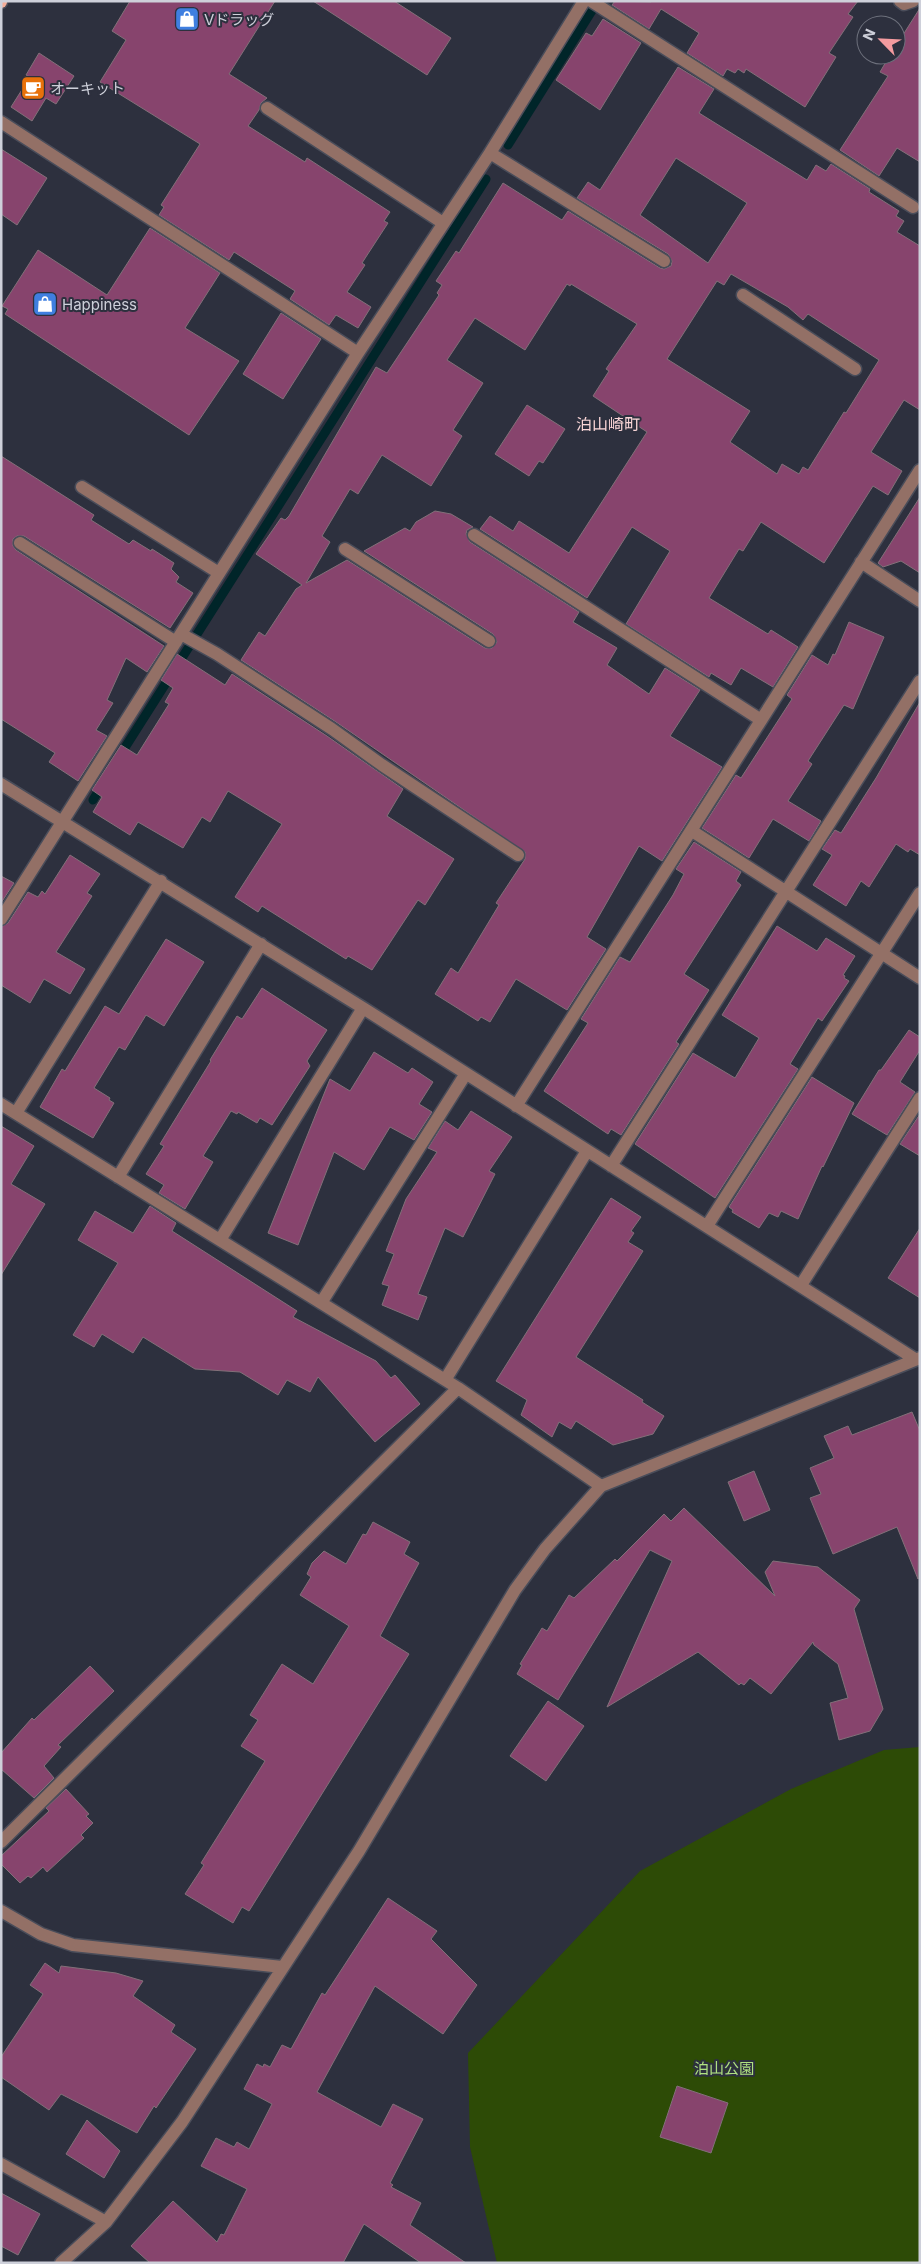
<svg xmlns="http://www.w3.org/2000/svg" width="921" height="2264" font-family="Inter,'Noto Sans JP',sans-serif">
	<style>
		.green { fill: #2d4b06 }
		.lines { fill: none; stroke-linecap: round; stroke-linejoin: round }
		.stream { stroke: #002529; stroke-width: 9 }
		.building { fill: #87446d; stroke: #827079; fill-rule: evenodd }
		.minor-casing { stroke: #4a4d5a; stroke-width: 15 }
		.major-casing { stroke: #4a4d5a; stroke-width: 15 }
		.minor { stroke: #937066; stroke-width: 12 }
		.major { stroke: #f5ad98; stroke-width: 12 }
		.labels { text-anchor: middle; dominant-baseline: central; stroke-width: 4; stroke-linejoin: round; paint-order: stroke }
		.poi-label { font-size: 15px; fill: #ced0da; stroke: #2d303e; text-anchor: start }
		.park-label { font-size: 15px; fill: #afe181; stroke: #2d303e }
		.neighbourhood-label { font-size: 16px; fill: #fad6d7; stroke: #2d303e }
	</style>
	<rect width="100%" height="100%" fill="#2d303e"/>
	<path class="green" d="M 920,1747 L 920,2263 L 497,2263 L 470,2147 L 468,2053 L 640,1871 L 791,1789 L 884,1750 Z"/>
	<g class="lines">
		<path class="stream" d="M 508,145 L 598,1
			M 119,757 L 486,179
			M 93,800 L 103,783"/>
	</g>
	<path class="building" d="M 130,1 L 275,1 L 229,74 L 267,98 L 261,103 L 259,110 L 248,126 L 305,162 L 307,158 L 390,212 L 384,221 L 388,223 L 362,263 L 365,265 L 347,292 L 371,307 L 358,328 L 336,315 L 329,325 L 290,299 L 295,291 L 234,252 L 229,260 L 159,215 L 164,207 L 161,205 L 200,144 L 100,82 L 126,40 L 112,31 Z
		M 313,1 L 394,1 L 451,38 L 427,75 Z
		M 615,1 L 651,2 L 649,1 L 858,1 L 848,14 L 853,17 L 829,53 L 836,57 L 805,107 L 746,69 L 744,73 L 738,69 L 735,73 L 727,69 L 723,76 L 687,53 L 699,33 L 661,9 L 649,29 L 612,5 Z
		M 920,8 L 920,162 L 897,148 L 879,176 L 840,150 L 888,76 L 880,72 L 890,55 L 896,55 L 896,46 Z
		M 603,19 L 641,43 L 600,110 L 556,80 L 586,33 L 592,36 Z
		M 39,53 L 74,76 L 56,104 L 46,98 L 32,121 L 11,107 L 30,77 L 26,75 Z
		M 678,67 L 714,89 L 699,113 L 807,180 L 816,165 L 826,171 L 831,164 L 870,189 L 869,192 L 899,211 L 896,216 L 904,221 L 897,232 L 920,246 L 920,410 L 904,400 L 871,452 L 902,471 L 888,495 L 873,486 L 824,563 L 761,522 L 743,551 L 739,549 L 709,598 L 768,634 L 771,630 L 798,647 L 773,687 L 741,668 L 731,685 L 711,673 L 709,677 L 626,624 L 670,551 L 632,527 L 587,598 L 480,529 L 490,516 L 513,531 L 519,521 L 569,553 L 647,432 L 593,396 L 609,371 L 606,369 L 637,324 L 571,284 L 570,286 L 567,284 L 525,350 L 475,318 L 447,360 L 483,383 L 453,430 L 462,436 L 431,486 L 382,455 L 358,494 L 350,489 L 322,536 L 330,542 L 306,583 L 347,560 L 485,648 L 492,648 L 497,642 L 493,634 L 364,551 L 405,528 L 410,531 L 416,522 L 435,511 L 451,514 L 473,527 L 467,530 L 466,534 L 470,542 L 579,612 L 573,622 L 617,648 L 607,665 L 649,694 L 665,668 L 700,690 L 670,736 L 722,767 L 662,861 L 639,846 L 587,937 L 606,949 L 567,1010 L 516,979 L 490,1022 L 481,1017 L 478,1021 L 435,994 L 451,968 L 458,973 L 499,905 L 496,903 L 525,859 L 525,852 L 336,722 L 241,660 L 259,632 L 265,636 L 296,589 L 302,585 L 256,554 L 281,518 L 285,520 L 289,516 L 376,367 L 387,373 L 439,295 L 437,293 L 442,285 L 436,281 L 456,251 L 459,253 L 503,183 L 562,220 L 568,211 L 660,268 L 664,269 L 671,266 L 672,261 L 668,254 L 577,198 L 588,182 L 600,190 ZM 676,158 L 747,203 L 708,263 L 640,215 ZM 731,274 L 788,307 L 803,320 L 808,314 L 879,360 L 846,413 L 844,412 L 808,470 L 803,467 L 799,474 L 782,464 L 777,474 L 730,442 L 750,411 L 667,359 L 717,281 L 724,285 Z
		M 1,149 L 47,178 L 17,225 L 1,214 Z
		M 150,228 L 220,273 L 185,328 L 239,361 L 189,435 L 5,314 L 8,309 L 2,306 L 38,250 L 107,295 Z
		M 281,313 L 321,339 L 283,399 L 243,374 Z
		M 527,405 L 565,429 L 543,463 L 539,461 L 529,476 L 495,454 Z
		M 1,456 L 94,515 L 91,520 L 129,544 L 133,540 L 151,551 L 152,549 L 174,563 L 171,569 L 179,577 L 176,582 L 193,593 L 170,628 L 24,536 L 17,536 L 13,539 L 13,546 L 16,550 L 164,646 L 147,672 L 126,658 L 107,700 L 113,703 L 96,730 L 107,736 L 78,781 L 49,762 L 55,753 L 1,719 Z
		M 920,497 L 920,573 L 901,561 L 883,567 L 878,563 Z
		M 849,622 L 884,637 L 853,709 L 844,705 L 808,761 L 812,764 L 788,801 L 821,821 L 809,841 L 773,819 L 749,858 L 702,828 L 736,775 L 741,778 L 792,699 L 787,695 L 812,655 L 828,665 L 833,654 L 835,655 Z
		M 177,654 L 225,685 L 232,674 L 327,736 L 403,789 L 387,816 L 454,859 L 425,905 L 418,900 L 372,970 L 348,956 L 346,959 L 262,906 L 258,912 L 235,897 L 282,824 L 228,791 L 210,822 L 202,817 L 183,848 L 138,822 L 130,835 L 93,812 L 102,797 L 92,790 L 121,745 L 137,755 L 169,704 L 165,702 L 173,688 L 161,680 Z
		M 920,702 L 920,855 L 910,849 L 908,852 L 896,844 L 869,887 L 861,881 L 846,906 L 813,885 L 832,855 L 822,849 L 835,830 L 841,833 L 876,778 Z
		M 694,842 L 741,872 L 736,881 L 741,885 L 684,974 L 709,990 L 676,1042 L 679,1044 L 621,1135 L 611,1129 L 608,1134 L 544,1091 L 588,1023 L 581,1019 L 620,957 L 630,962 L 673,895 L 684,874 L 676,869 Z
		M 70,855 L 100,874 L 87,893 L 92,896 L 56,952 L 85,969 L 70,994 L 44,979 L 30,1003 L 1,985 L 1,927 L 8,923 L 28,892 L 38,897 L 42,891 L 45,894 Z
		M 1,876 L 14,883 L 1,903 Z
		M 777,926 L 817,951 L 826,938 L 855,956 L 843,975 L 845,976 L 844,978 L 849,981 L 822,1021 L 818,1018 L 790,1064 L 798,1069 L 715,1198 L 635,1144 L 693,1053 L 735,1078 L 759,1038 L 722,1015 Z
		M 166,939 L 204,962 L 164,1026 L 146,1015 L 125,1050 L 119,1047 L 94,1088 L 110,1098 L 109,1100 L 114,1103 L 93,1138 L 40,1107 L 62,1069 L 65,1071 L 105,1006 L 119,1014 Z
		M 262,988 L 327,1030 L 307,1061 L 310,1066 L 272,1125 L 260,1118 L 257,1123 L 238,1112 L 237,1114 L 231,1111 L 203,1156 L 213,1162 L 185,1209 L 159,1193 L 164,1185 L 146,1174 L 164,1146 L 160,1144 L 211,1061 L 210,1060 L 237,1016 L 242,1019 Z
		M 909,1030 L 920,1037 L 920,1050 L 900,1082 L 915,1092 L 887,1135 L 852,1114 L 879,1070 L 881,1070 Z
		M 374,1052 L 408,1073 L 412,1068 L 433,1082 L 419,1104 L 432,1112 L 414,1140 L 390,1127 L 364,1170 L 334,1152 L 298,1245 L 268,1233 L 330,1079 L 350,1091 Z
		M 812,1077 L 854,1103 L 823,1167 L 822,1166 L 798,1219 L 781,1211 L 778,1217 L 769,1213 L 759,1228 L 732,1212 L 733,1210 L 729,1207 Z
		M 471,1111 L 512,1137 L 489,1171 L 495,1174 L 463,1237 L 445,1228 L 418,1294 L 427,1297 L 418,1320 L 382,1305 L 389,1286 L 382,1284 L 394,1254 L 386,1251 L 406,1199 L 437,1152 L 428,1148 L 445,1121 L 458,1130 Z
		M 920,1114 L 920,1156 L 900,1144 Z
		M 1,1126 L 34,1146 L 11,1184 L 45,1204 L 1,1275 Z
		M 611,1198 L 641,1217 L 631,1231 L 634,1233 L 628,1242 L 643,1251 L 576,1357 L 643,1400 L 642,1402 L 664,1416 L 653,1434 L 613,1445 L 576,1421 L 571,1429 L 559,1422 L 552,1437 L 521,1415 L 527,1400 L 496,1381 Z
		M 150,1206 L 176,1223 L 172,1231 L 297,1311 L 293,1317 L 376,1361 L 391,1378 L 395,1375 L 420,1404 L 375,1442 L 318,1377 L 310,1392 L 287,1380 L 278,1395 L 240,1372 L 195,1369 L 143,1337 L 133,1353 L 102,1334 L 94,1347 L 73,1335 L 118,1263 L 78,1240 L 95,1211 L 133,1233 Z
		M 920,1228 L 920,1298 L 888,1278 Z
		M 912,1412 L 920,1431 L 918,1579 L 897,1527 L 833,1554 L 810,1498 L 821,1494 L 810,1468 L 834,1458 L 824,1436 L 848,1426 L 852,1435 Z
		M 754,1471 L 770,1510 L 744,1521 L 728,1482 Z
		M 684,1508 L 775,1596 L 765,1572 L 773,1561 L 818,1567 L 860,1600 L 854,1609 L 883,1709 L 870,1731 L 839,1740 L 830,1703 L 848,1698 L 838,1664 L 814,1645 L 813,1642 L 771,1694 L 750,1678 L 744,1685 L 741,1683 L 739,1685 L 698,1652 L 607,1707 L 672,1561 L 650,1550 L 558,1700 L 517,1674 L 522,1665 L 520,1664 L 542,1628 L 547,1631 L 569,1595 L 574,1598 L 615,1559 L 617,1561 L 664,1514 L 671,1521 Z
		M 373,1522 L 410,1542 L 404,1554 L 419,1563 L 380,1636 L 409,1654 L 249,1911 L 242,1907 L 233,1923 L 185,1894 L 204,1865 L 201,1863 L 265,1761 L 241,1746 L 258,1720 L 250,1715 L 282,1664 L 313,1684 L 349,1626 L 300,1595 L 311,1577 L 307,1574 L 312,1563 L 324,1551 L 346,1564 L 363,1534 L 366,1535 Z
		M 90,1666 L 114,1691 L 58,1745 L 61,1747 L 44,1766 L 54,1778 L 34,1798 L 1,1769 L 1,1753 L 32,1718 L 34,1720 Z
		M 548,1701 L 584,1726 L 546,1781 L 510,1756 Z
		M 66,1789 L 89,1814 L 86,1816 L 93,1823 L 81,1835 L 84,1838 L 47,1872 L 43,1867 L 31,1878 L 28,1876 L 20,1883 L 1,1864 L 1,1856 L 49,1811 L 46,1808 Z
		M 388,1898 L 437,1931 L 431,1939 L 477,1985 L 443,2034 L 375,1986 L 317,2092 L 381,2127 L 393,2104 L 423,2119 L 390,2183 L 393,2185 L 391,2187 L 421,2203 L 410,2225 L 466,2263 L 421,2263 L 364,2224 L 343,2263 L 150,2263 L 131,2246 L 173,2201 L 217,2242 L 221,2234 L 224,2235 L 247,2189 L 201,2166 L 216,2138 L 234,2147 L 237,2142 L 249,2149 L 272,2104 L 244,2089 L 257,2064 L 263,2067 L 264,2064 L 270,2067 L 282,2045 L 291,2049 L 322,1993 L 325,1995 Z
		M 45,1963 L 59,1973 L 61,1966 L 116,1973 L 143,1981 L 133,1996 L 175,2025 L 171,2032 L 196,2049 L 156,2108 L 154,2106 L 137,2133 L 61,2094 L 49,2110 L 1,2077 L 1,2057 L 43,1994 L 30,1985 Z
		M 677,2086 L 728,2103 L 711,2153 L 660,2137 Z
		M 87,2120 L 120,2151 L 104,2178 L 66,2154 Z
		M 1,2193 L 40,2214 L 18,2255 L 1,2246 Z"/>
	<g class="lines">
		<defs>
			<path id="minor" d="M 591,1 L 913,207
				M 900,1 L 904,4 L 913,1
				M 267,108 L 443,223
				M 1,122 L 358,353
				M 490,153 L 664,261
				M 743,295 L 855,369
				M 82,487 L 219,573
				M 474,535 L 761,720
				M 20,543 L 176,642
				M 345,549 L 489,641
				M 861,562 L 920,601
				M 181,634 L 217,654 L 332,729 L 382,765 L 518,855
				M 1,784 L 363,1008 L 915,1359
				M 692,831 L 920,978
				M 1,919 L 358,353 L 490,153 L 584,1
				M 1,1104 L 458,1388 L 601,1486
				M 516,1106 L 920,470
				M 16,1113 L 161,881
				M 611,1166 L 920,681
				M 118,1177 L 261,944
				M 707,1226 L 920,893
				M 220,1240 L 363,1008
				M 801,1285 L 920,1098
				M 321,1303 L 465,1075
				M 445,1380 L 587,1151
				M 1,1842 L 458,1388
				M 1,1911 L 41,1934 L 73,1945 L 282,1967
				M 1,2164 L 106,2222
				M 61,2263 L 106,2222 L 182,2122 L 359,1851 L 515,1590 L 545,1549 L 601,1486 L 920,1358"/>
			<path id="major" d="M 1,2 L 1,1"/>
		</defs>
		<use href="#minor" class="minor-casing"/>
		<use href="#major" class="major-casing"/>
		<use href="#minor" class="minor"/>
		<use href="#major" class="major"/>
	</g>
	<defs>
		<symbol id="shop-square" viewBox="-11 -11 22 22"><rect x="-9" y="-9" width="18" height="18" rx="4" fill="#3f7fe0" stroke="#2d303e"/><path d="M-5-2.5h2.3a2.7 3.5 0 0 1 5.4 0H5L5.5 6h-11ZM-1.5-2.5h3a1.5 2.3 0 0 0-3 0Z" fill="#fff"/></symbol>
		<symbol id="cafe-square" viewBox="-11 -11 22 22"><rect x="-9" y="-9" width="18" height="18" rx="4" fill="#e8710a" stroke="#2d303e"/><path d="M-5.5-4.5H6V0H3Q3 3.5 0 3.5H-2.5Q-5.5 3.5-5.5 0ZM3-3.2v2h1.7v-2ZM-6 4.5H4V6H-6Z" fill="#fff"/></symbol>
	</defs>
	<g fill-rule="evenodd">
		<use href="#shop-square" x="173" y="5" width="28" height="28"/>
		<use href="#cafe-square" x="19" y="74" width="28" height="28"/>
		<use href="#shop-square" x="31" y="290" width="28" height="28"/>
	</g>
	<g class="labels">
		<g class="poi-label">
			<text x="204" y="19">Vドラッグ</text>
			<text x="50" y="88">オーキット</text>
			<text x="62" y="304">Happiness</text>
		</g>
		<g class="park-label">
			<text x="724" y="2068">泊山公園</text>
		</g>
		<g class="neighbourhood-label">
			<text x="608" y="424">泊山崎町</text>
		</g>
	</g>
	<rect width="921" height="2264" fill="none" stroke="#ced0da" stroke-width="5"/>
	<g transform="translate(881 40) rotate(294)"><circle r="24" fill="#2d303e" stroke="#6d707c"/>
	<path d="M0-4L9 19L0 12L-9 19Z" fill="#f49b9f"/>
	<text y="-8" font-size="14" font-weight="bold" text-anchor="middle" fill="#ced0da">N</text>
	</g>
</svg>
